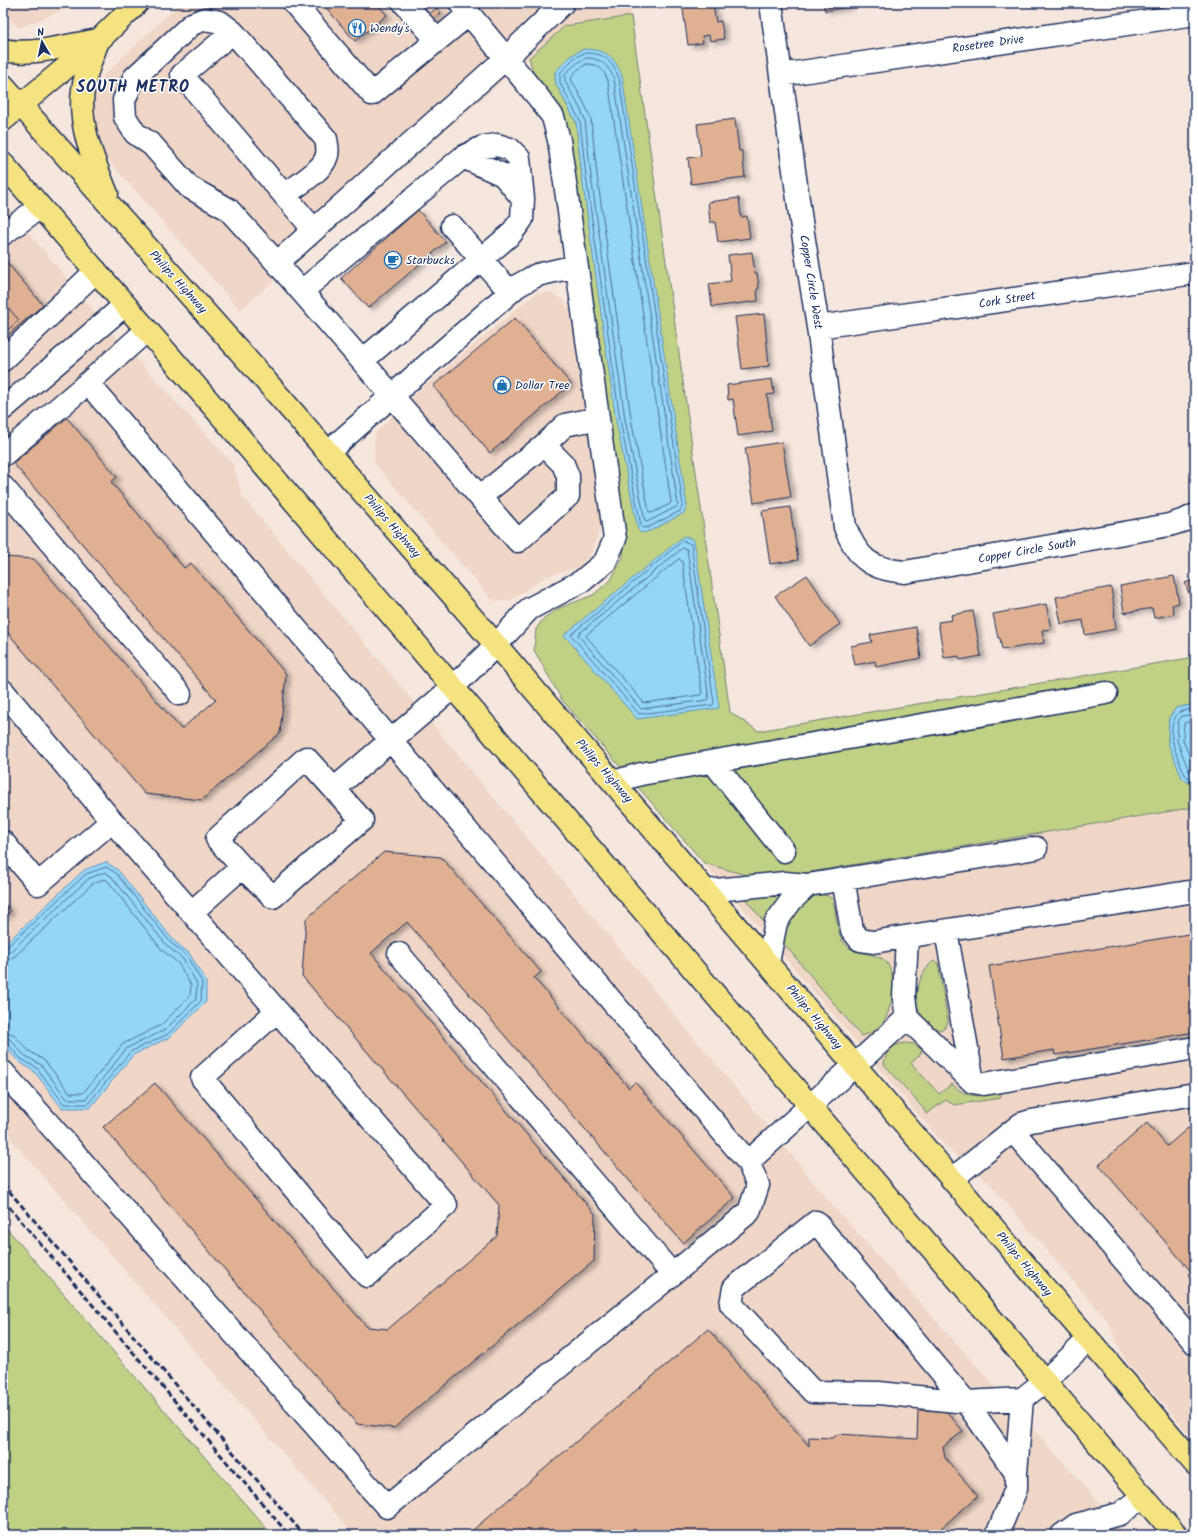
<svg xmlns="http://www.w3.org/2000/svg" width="1198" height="1538" font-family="Kalam,sans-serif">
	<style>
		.built { fill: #efd6c7 }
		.green { fill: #c0d186; stroke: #6e8072; fill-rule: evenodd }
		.water { fill: #95d5f7; stroke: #6493ba }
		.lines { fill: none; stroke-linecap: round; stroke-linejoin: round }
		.shore { stroke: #4c719b; stroke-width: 1 }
		.building { fill: #e0b092; stroke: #1b2f5e; filter: url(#shadow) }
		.minor-casing { stroke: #1b2f5e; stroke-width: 25 }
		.major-casing { stroke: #1b2f5e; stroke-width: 25 }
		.minor { stroke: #fff; stroke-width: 22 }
		.major { stroke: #f5e382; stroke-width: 22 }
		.rail { stroke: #1b2f5e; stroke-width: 3; stroke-dasharray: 6 3; stroke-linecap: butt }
		.labels { text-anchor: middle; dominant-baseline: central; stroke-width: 3; stroke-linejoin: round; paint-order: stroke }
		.poi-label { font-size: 12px; fill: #1b2f5e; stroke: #fff; text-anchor: start }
		.street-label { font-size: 12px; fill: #1b2f5e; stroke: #fff }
		.district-label { font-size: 16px; font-weight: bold; letter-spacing: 1px; fill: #1b2f5e; stroke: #fff }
	</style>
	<defs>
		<filter id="shadow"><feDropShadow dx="4.5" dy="2.5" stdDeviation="2" flood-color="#0004"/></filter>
	</defs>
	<rect width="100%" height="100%" fill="#f6e7de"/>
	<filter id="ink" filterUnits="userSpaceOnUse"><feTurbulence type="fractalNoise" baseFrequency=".025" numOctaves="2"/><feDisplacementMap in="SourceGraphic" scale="8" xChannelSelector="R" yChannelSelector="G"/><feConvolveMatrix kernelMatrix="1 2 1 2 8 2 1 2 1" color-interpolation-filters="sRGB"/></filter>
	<g filter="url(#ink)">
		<path class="built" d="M 3,3 L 78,3 L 75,5 L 19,28 L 3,12 Z
			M 180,3 L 629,3 L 631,16 L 565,26 L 240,310 L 102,153 L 89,102 L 95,84 Z
			M 3,203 L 10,210 L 110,330 L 233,464 L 243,497 L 805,1171 L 818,1189 L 1088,1490 L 1126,1535 L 354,1535 L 3,1130 Z
			M 550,292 L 563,300 L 570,310 L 601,525 L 592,552 L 579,567 L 547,576 L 511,600 L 493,601 L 374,463 L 375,433 L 422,388 L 536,293 Z
			M 1195,807 L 1195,1440 L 1125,1360 L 1109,1323 L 991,1185 L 947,1148 L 704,863 L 763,880 Z"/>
		<path class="green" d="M 631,16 L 730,712 L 758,731 L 1195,657 L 1195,704 L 1176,708 L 1169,718 L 1168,743 L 1188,782 L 1195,781 L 1195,807 L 763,880 L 704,863 L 562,700 L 534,650 L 536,629 L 544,618 L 560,608 L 593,595 L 611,580 L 623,557 L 624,533 L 568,129 L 557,104 L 534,76 L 529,58 L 565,26 ZM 584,49 L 582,177 L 576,122 L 556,84 L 555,72 L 572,55 Z
			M 786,891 L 766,924 L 743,896 Z
			M 820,894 L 828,896 L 832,899 C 837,912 836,933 844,943 C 855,957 876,950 887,963 C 899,978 891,1020 876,1031 C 872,1033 866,1034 861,1036 L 781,940 L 782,931 L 801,900 Z
			M 934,961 L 938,963 L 948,1022 L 945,1028 L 939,1030 C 917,1018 911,1000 921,978 C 924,972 929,964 934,961 Z
			M 905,1043 L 914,1044 L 922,1050 L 920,1055 L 911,1063 L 939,1094 L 952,1084 C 969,1100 979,1096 1000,1093 L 1001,1098 L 954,1105 L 946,1100 L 926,1114 L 923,1108 L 884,1064 C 886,1050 892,1045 905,1043 Z
			M 3,1224 L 272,1535 L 3,1535 Z"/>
		<path class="water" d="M 584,49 C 607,50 614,56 622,76 L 687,506 L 684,513 L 650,531 L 641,533 L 638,530 L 616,421 L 582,177 L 576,122 L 556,84 L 555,72 L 572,55 Z
			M 684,536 L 694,540 L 719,708 L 637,719 L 564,635 Z
			M 1195,704 L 1195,781 L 1188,782 L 1182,778 L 1168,743 L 1169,718 L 1176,708 Z
			M 106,862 L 118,870 L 174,941 L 189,953 L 206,981 L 206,1002 L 170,1037 L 133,1055 L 90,1108 L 62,1108 L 34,1071 L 19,1062 L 3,1044 L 3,946 L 84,870 Z"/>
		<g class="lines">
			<path class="shore" d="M 585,53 C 605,53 611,60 619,78 L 683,505 L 680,511 L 649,527 L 643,528 L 641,526 L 620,420 L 586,176 L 580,121 L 560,83 L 560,73 L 574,58 Z
				M 586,58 C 602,58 608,65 614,79 L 678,505 L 676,507 L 647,522 L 645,521 L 625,419 L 591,176 L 585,120 L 581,110 L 565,81 L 565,74 L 577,63 Z
				M 587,64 C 599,64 604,70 608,81 L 671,502 L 670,504 L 652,513 L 649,512 L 631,418 L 597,175 L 591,119 L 586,107 L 571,79 C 573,72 581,67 587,64 Z
				M 683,541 L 691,544 L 714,703 L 713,705 L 639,714 L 571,635 Z
				M 683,548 L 687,549 L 709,699 L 707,700 L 641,709 L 578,635 Z
				M 679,559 L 682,561 L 702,694 L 700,695 L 644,703 L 586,636 Z
				M 1195,708 L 1179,712 C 1163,731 1177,755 1185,775 L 1189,778 L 1195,777
				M 1195,714 L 1182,716 L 1178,722 L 1177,741 L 1189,771 L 1195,772
				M 1195,720 L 1184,723 L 1183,740 L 1193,765 L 1195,766
				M 3,949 L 7,947 L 86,874 L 106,867 L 116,873 L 171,943 L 186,955 L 202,982 L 201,1001 L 168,1034 L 130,1052 L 88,1104 L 64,1104 L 37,1068 L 21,1059 L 7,1043 L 3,1042
				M 3,954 L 11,951 L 88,879 L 105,872 L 112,877 L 167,946 L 183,959 L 197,984 L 196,999 L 165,1030 L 127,1048 L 86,1099 L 67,1099 L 41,1065 L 24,1055 L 10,1039 L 3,1037
				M 3,960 L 9,959 L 15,956 L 92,884 L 104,879 L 108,881 L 162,950 L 178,963 L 191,985 L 190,996 L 161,1025 L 123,1044 L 83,1093 L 70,1093 L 45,1061 L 28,1050 L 13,1034 L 3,1031"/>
		</g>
		<path class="building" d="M 322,3 L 376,3 L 387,15 L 355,41 Z
			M 682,3 L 717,3 L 713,5 L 716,22 L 721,21 L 724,39 L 710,41 L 709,35 L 702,36 L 703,43 L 688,45 Z
			M 823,3 L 848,3 L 849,7 L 825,11 Z
			M 437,8 L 441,13 L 429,22 L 425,17 Z
			M 735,119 L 739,151 L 742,151 L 745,177 L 691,184 L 688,158 L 701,156 L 697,124 Z
			M 739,198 L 741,217 L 747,216 L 750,238 L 718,242 L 715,222 L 710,222 L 708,202 Z
			M 418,210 L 446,242 L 368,308 L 341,278 Z
			M 752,252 L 755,273 L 757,273 L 759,288 L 757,289 L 758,301 L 712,307 L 709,284 L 731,281 L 728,255 Z
			M 3,258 L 43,305 L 3,339 Z
			M 3,302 L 19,320 L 3,334 Z
			M 764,314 L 769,366 L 742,369 L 735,317 Z
			M 515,318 L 571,384 L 490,453 L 433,386 Z
			M 772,379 L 774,394 L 767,395 L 772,431 L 738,436 L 733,399 L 728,400 L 727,385 Z
			M 67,418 L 117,477 L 111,482 L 184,568 L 191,563 L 286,674 L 280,733 L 202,800 L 145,794 L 3,627 L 3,557 L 34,559 L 181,729 L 216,700 L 13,463 Z
			M 782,442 L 791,497 L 754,503 L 745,448 Z
			M 790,507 L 798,560 L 770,564 L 762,511 Z
			M 807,575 L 840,624 L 809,646 L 775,596 Z
			M 1174,576 L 1179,603 L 1172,605 L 1174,614 L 1154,618 L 1152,608 L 1124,613 L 1120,586 Z
			M 1195,579 L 1195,609 L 1185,583 Z
			M 1111,587 L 1115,614 L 1114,614 L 1116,629 L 1085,635 L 1083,620 L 1061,624 L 1056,597 Z
			M 1046,604 L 1051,629 L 1042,630 L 1044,643 L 1002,650 L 1000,638 L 998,638 L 993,614 Z
			M 973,611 L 981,656 L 960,660 L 959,656 L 944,658 L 938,622 L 952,620 L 951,615 Z
			M 916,627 L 921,658 L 876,667 L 875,661 L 855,665 L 851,646 L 872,642 L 870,635 Z
			M 384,852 L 441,857 L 541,972 L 534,978 L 629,1088 L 635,1082 L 735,1198 L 683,1243 L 407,922 L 371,953 L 595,1214 L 594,1261 L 394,1428 L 357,1424 L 103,1127 L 155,1083 L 367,1327 L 388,1329 L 497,1236 L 499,1205 L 302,976 L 306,919 Z
			M 3,902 L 11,911 L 3,918 Z
			M 1195,933 L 1195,1032 L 1055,1055 L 1054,1050 L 1004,1058 L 989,966 Z
			M 1147,1123 L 1167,1146 L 1188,1128 L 1195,1135 L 1195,1276 L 1099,1165 Z
			M 708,1329 L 809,1446 L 809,1437 L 832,1438 L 838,1434 L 917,1439 L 918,1410 L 946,1411 L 963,1431 L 943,1447 L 945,1458 L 978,1496 L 933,1535 L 467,1535 Z"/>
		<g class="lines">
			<defs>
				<path id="minor" d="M 294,3 L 372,94 L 469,14
					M 404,3 L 437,40
					M 771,3 L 801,221 L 818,327 L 845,527 C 858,559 870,569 905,572 L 1169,525 L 1185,520 L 1195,515
					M 233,32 L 326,139 C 327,146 329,151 326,158 C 322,171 296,186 285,195
					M 781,75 L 1195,14
					M 463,157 L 503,175 L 523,199
					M 452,226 L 510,292
					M 314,230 L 182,75 L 233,32 L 220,22 L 205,19 L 192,24 L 134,78 L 124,100 L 125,117 L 135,133 L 152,145 L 189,187 L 228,209 L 277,263 L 506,58 L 563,3
					M 3,234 L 40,207
					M 277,263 L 518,541 L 568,496 L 568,476 L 563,464 L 544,445 L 565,425 L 598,418
					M 302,291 L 463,157 L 483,147 L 497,145 L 510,149 L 519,158 L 523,199 L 522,219 L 511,234 L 362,361
					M 818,327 L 1195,273
					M 3,360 L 96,271
					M 88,383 L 147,330
					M 3,409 L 125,305
					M 328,452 L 517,286 L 537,275 L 576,266
					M 3,455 L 88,383 L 748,1162 L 907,1018
					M 3,487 L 180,694
					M 480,497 L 544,445
					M 3,691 L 112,821 L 38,884 L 3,842
					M 306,758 L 362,820 L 273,897 L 242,867 L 217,839 Z
					M 713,762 L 784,851
					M 613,782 L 641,774 L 1106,693
					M 334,789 L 452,688 L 496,645 L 529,609 L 582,581 L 605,562 L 615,539 L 559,140 L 553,117 L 538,97 L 460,3
					M 112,821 L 446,1205 L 367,1276 L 202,1078 L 277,1011
					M 843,879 L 852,930 L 860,940 L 873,942 L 1195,891
					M 706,891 L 785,883 L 808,885 L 1036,848
					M 192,912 L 242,867
					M 946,931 L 973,1082
					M 907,937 L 904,997 L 907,1018 L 973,1082 L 984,1084 L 1195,1048
					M 399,954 L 672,1274
					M 768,963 L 776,922 L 791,901 L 808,885
					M 3,1072 L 387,1507 L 749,1212 L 758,1185 L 748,1162
					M 1013,1131 L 1195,1343
					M 952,1179 L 1021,1124 L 1031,1121 L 1195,1094
					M 1016,1473 L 966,1402 L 816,1222 L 734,1288 L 731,1304 L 813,1392 L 879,1393 L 966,1402 L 1022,1399 L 1045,1381 L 1088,1340
					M 997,1535 L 1016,1489 L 1016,1473 L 1022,1399
					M 1062,1535 L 1076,1525 L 1120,1514 L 1143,1496"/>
				<path id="major" d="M 98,41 C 92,57 85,73 83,90 C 78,126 94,161 107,194
					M 3,50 C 33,56 68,45 98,40
					M 3,85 L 258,372 L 496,645 L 1195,1464
					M 3,120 L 99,40 L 137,3
					M 3,164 L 225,420 L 1176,1535"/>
			</defs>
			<use href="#minor" class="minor-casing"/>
			<use href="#major" class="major-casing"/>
			<use href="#minor" class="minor"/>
			<use href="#major" class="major"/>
			<path class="rail" d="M 3,1184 L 304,1535
				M 3,1200 L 289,1535"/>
		</g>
	</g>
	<defs>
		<symbol id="restaurant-ring" viewBox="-11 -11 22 22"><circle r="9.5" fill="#fff" stroke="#1f6fb2" stroke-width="1.5"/><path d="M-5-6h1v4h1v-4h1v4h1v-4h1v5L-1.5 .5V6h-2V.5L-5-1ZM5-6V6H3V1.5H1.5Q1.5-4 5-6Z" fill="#1f6fb2"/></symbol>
		<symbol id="cafe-ring" viewBox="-11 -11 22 22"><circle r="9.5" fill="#fff" stroke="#1f6fb2" stroke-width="1.5"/><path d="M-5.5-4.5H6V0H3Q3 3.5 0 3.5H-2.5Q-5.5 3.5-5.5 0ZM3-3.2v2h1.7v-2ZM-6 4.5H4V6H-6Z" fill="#1f6fb2"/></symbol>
		<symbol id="shop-ring" viewBox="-11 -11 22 22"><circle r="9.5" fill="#fff" stroke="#1f6fb2" stroke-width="1.5"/><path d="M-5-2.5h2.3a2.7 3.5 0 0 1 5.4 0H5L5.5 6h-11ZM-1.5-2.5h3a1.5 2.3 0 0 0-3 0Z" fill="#1f6fb2"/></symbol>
	</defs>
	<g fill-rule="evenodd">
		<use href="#restaurant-ring" x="347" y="18" width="20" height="20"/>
		<use href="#cafe-ring" x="383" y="250" width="20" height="20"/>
		<use href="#shop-ring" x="492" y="375" width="20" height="20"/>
	</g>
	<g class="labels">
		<g class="poi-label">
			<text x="370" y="28">Wendy's</text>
			<text x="406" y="260">Starbucks</text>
			<text x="515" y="385">Dollar Tree</text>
		</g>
		<g class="street-label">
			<text transform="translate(988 44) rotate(-8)">Rosetree Drive</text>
			<text transform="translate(178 282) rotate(48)">Philips Highway</text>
			<text transform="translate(811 282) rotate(81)">Copper Circle West</text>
			<text transform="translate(1007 300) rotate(-9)">Cork Street</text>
			<text transform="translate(392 526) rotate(49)">Philips Highway</text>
			<text transform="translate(1027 551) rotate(-10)">Copper Circle South</text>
			<text transform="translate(604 771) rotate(49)">Philips Highway</text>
			<text transform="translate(814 1017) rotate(50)">Philips Highway</text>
			<text transform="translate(1024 1264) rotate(50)">Philips Highway</text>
		</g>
		<g class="district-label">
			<text x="133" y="87">SOUTH METRO</text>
		</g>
	</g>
	<rect width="1198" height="1538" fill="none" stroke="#fff" stroke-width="16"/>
	<rect x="8" y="8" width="1182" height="1522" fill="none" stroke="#1b2f5e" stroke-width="1.5" filter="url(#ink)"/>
	<g transform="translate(42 42) rotate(351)" stroke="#ffffff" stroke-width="3" paint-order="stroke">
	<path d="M0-3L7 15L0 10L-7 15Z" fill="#1b2f5e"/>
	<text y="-6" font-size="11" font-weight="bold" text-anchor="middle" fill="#1b2f5e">N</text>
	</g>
</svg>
